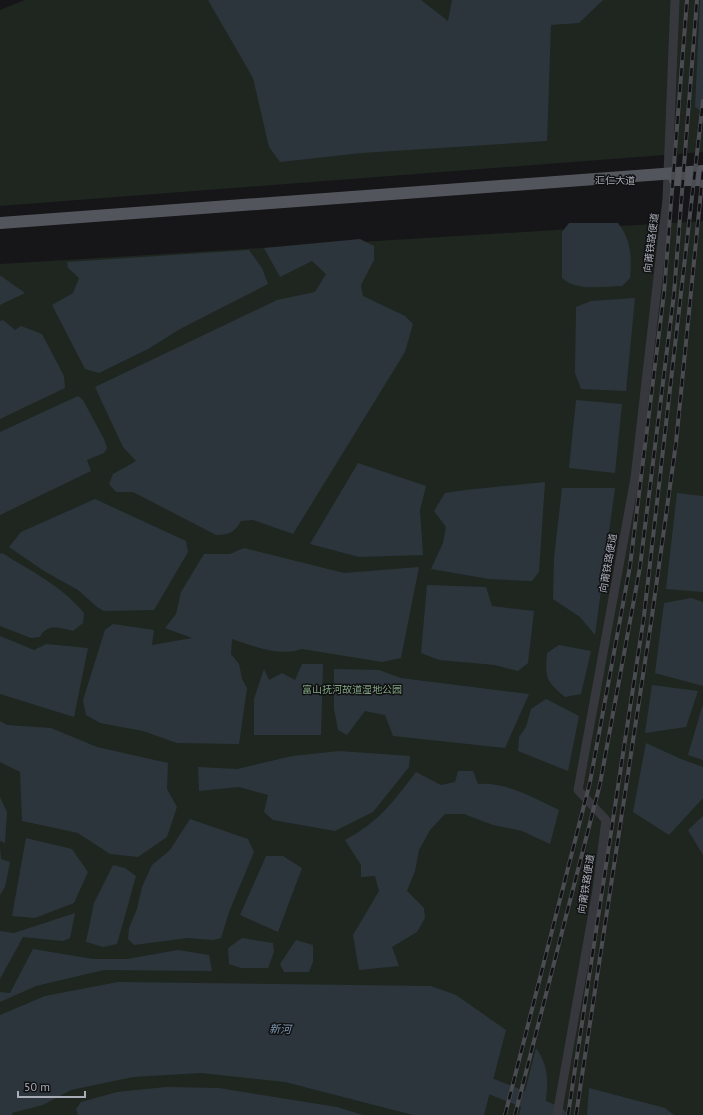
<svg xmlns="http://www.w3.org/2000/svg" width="703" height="1115" font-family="'PT Sans','Noto Sans SC',sans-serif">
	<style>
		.green { fill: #1e261f }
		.water { fill: #2c353c }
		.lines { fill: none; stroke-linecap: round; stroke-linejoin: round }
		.river { stroke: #2c353c; stroke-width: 16 }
		.minor { stroke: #37383d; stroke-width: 9 }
		.major { stroke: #53555c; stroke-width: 12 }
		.rail-casing { stroke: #4a4c52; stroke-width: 4 }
		.rail { stroke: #111113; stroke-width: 2.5; stroke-dasharray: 8; stroke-linecap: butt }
		.labels { text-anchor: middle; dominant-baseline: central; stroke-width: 3; stroke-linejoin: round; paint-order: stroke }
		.street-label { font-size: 10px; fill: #a8adb8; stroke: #111113 }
		.park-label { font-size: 10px; fill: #7fa381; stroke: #111113 }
		.water-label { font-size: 11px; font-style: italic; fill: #7f9bb3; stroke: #111113 }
	</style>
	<rect width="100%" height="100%" fill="#161618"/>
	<path class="green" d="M 25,0 L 703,0 L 703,152 L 0,206 L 0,10 Z
		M 703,221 L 703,1115 L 0,1115 L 0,264 Z"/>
	<path class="water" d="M 208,0 L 421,0 L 448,21 L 452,0 L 603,0 L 579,23 L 551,25 L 547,141 L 362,153 L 280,162 L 269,147 L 253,78 Z
		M 700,0 L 703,0 L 703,112 L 695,107 Z
		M 569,223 L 618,223 C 631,239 632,258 630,278 L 622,286 C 602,286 578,292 562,278 L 562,232 Z
		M 360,239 L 374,246 L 374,260 L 361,285 L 363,296 L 405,316 L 413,324 L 405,352 L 293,534 L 253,520 L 241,521 C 235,532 229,535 216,535 L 133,492 L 116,492 L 109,484 L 113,474 L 136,461 L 123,447 L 95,387 L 277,300 L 315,292 L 326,274 L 312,261 L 280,277 L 264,248 Z
		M 249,250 L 262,268 L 268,284 L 180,329 L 148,349 L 99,373 L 85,369 L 52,305 L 73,293 L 79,278 L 68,268 L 67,262 Z
		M 0,276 L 1,276 L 25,293 L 0,305 Z
		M 635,298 L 626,391 L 581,389 L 575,373 L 576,307 L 591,301 Z
		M 3,320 L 15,330 L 21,326 L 42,334 L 64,376 L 65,388 L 0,419 L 0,321 Z
		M 78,396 L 83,400 L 104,439 L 107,448 L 104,453 L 87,460 L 91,471 L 0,515 L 0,432 Z
		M 576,400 L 622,404 L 615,473 L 569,468 Z
		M 358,463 L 426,486 L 420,510 L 423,555 L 359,557 L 310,544 Z
		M 545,482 L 539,572 L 532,581 L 489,579 L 431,569 L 443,543 L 446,527 L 434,511 L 445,493 L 465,490 Z
		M 562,488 L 615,488 L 595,635 L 580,617 L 553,599 L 554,558 Z
		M 677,493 L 703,496 L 703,592 L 666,589 Z
		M 95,499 L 186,541 L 188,552 L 154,610 L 104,611 L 97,607 L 78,590 L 44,571 L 9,547 L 21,532 Z
		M 244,548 L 344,573 L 419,567 L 401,658 L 382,662 L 302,649 C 279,657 254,646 232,639 L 231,654 L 239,664 L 242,679 L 247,688 L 239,744 L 177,743 L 143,731 L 100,723 L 86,715 L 83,700 L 105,630 L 113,624 L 154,630 L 152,645 L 192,638 L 165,628 L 176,614 L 181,592 L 204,554 L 230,554 Z
		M 2,553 C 31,571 62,586 84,613 L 83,623 L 73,631 C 60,628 47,623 40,637 L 31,638 L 0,626 L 0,554 Z
		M 427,585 L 486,587 L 492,606 L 534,611 L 528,663 L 518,671 L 495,665 L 439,660 L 421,653 Z
		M 691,598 L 703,602 L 703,686 L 655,673 L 664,603 Z
		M 0,636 L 34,650 L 46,644 L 88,648 L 74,717 L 0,694 Z
		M 559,645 L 591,651 L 581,694 L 565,697 C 546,681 545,678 547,653 Z
		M 302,664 L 323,664 L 321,735 L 254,735 L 254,699 L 264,669 L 269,680 L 282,673 L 295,680 Z
		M 334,669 L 379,670 L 401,678 L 529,694 L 505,748 L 393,736 L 385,715 L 365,711 L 347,735 L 338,730 L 334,709 Z
		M 652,685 L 698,691 L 686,727 L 645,733 Z
		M 546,699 L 579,716 L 568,771 L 518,751 L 519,737 L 526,727 L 531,709 Z
		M 703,704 L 703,760 L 688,755 Z
		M 0,721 L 7,725 L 51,728 L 97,747 L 168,763 L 167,789 L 177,807 L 167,837 L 138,857 L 110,854 L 78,833 L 22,821 L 20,772 L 0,762 Z
		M 646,743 L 681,759 L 703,767 L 703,798 L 669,835 L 633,812 Z
		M 339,751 L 410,756 L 409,767 L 373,812 L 335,831 L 273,820 L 264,812 L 268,795 L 239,787 L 199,791 L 198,767 L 237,769 L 292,756 Z
		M 458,771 L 473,771 L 478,784 C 507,782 534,798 559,810 L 550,844 L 522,831 L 493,825 L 464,814 L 445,814 L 430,830 L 419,850 L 415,871 L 407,891 L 424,908 L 425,918 L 417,932 L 392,947 L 399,966 L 359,970 L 353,935 L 379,891 L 375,876 L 361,877 L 361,865 L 345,840 C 380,821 392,803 416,772 L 441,785 L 455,782 Z
		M 0,797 L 7,812 L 5,843 L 0,841 Z
		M 703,816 L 703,855 L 688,830 Z
		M 190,819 L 248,839 L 254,852 L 229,912 L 221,938 L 213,940 L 188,938 L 134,945 L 128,939 L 129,928 L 137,909 L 142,887 L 152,865 L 170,850 Z
		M 26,838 L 72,849 L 88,872 L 74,903 L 35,918 L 12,916 Z
		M 0,846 L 1,859 L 10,862 L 5,887 L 0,895 Z
		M 266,856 L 283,856 L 302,868 L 278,932 L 240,915 Z
		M 113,865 L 125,868 L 136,876 L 117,944 L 103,947 L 86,942 L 94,903 Z
		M 75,913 L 70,938 L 63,941 L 23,937 L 0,979 L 0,931 L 14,933 Z
		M 242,938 L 273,943 L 274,952 L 268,968 L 241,968 L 229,964 L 228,948 Z
		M 296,940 L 313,945 L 313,962 L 309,972 L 284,972 L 280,964 Z
		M 33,949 L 93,959 L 127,959 L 178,950 L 209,955 L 212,971 L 104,970 L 36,986 L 0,1002 L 0,992 L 10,993 Z
		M 118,982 L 431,986 L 456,995 L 506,1030 L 484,1115 L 413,1115 L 285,1082 L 201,1073 L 133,1077 L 71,1090 L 43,1105 L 12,1113 L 12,1115 L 0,1115 L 0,1015 L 45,996 Z
		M 536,1048 C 552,1071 547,1089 544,1115 L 519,1115 Z
		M 166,1087 L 219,1088 L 337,1107 L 363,1115 L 78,1115 L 76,1109 L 81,1102 L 117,1092 Z
		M 589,1088 L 665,1108 L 674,1115 L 587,1115 Z"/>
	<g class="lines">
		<path class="river" d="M 472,1079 L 518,1097 L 558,1115"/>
		<path class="minor" d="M 557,1115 L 597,890 L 606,820 L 578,790 L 635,478 L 667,199 L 675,0"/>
		<path class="major" d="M 675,180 L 703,180
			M 0,223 L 703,171"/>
		<defs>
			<path id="rail" d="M 505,1115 L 590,782 L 630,566 L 664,293 L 687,0
				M 515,1115 L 600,784 L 640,567 L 674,294 L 697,0
				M 568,1115 L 644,616 L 703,101
				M 576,1115 L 652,616 L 676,443 L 703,171"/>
		</defs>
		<use href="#rail" class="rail-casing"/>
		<use href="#rail" class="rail"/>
	</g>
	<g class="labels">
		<g class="street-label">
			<text x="615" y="180">汇仁大道</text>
			<text transform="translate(651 243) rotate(-83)">向莆铁路便道</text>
			<text transform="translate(608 563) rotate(-80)">向莆铁路便道</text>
			<text transform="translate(586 884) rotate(-81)">向莆铁路便道</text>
		</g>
		<g class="park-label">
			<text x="352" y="689">富山抚河故道湿地公园</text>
		</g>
		<g class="water-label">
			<text transform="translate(280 1029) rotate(1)">新河</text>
		</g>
	</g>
	<path d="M18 1091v6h67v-6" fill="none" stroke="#a8adb8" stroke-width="2"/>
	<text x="24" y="1091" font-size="12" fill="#a8adb8" stroke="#111113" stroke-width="3" paint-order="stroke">50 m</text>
</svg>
